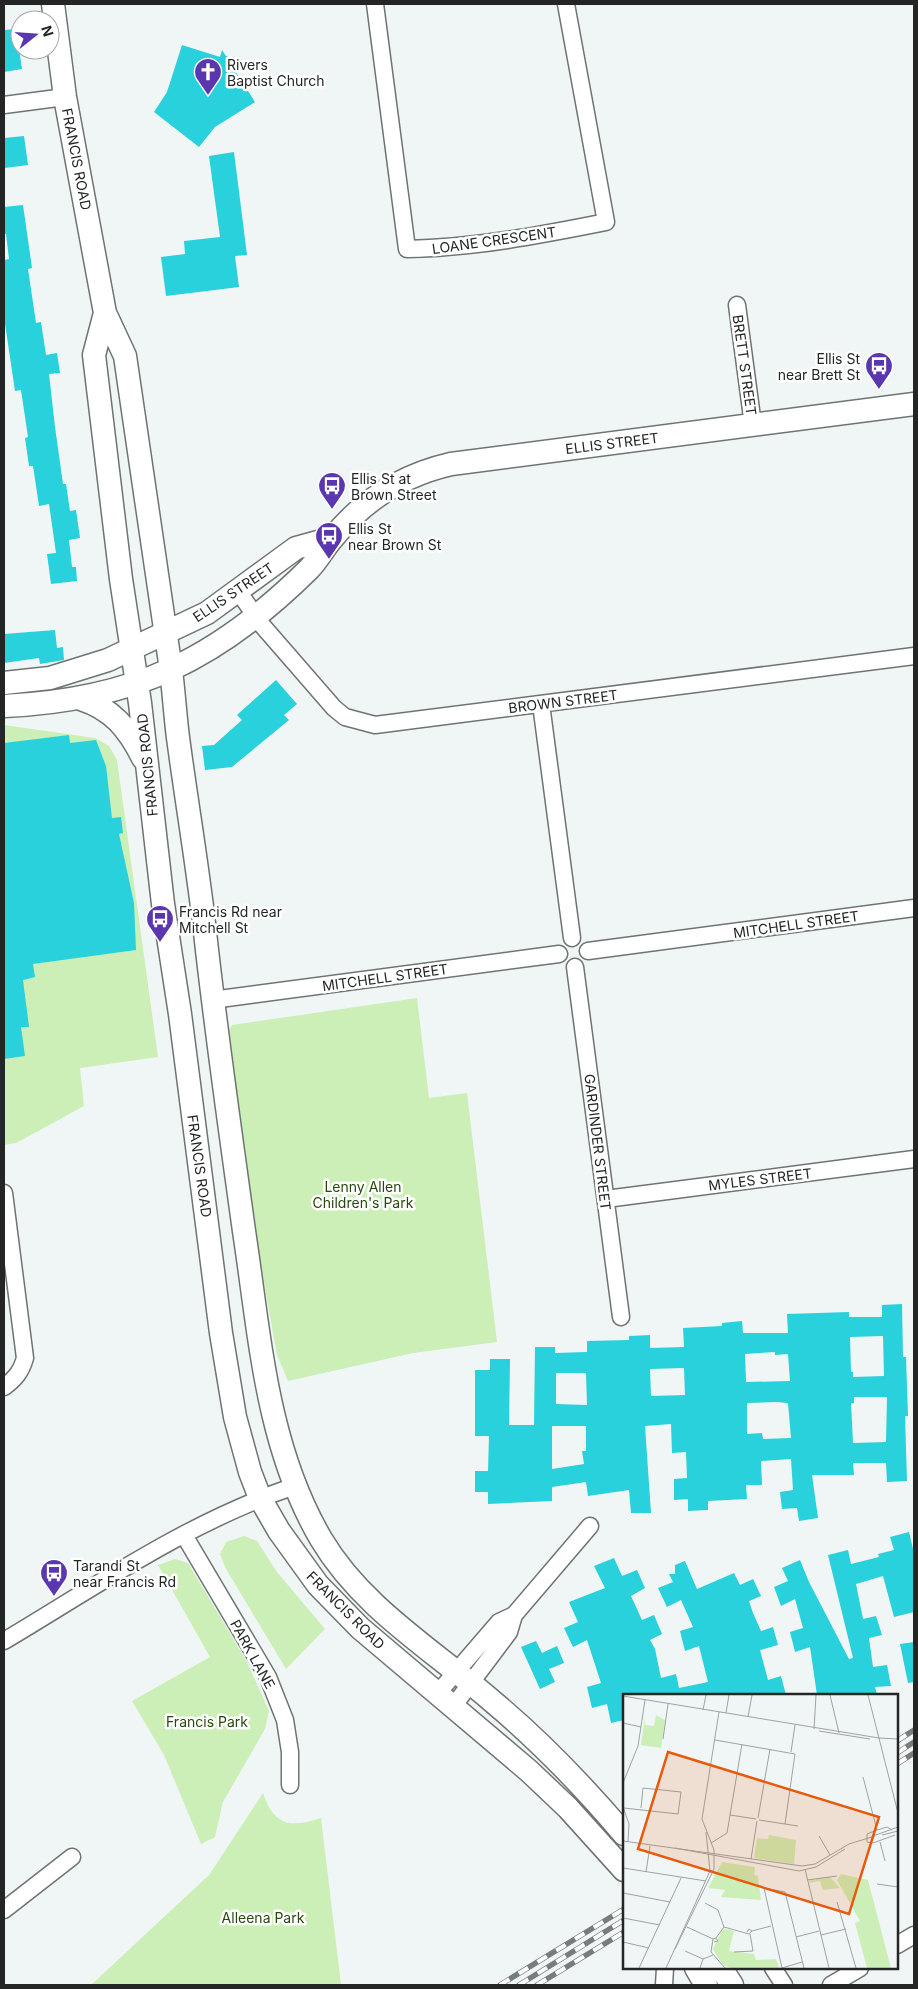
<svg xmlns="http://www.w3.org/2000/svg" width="918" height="1989" font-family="Inter,sans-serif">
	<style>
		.green { fill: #cbefb6 }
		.building { fill: #28d1db; fill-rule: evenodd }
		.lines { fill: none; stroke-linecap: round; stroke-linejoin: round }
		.street-casing { stroke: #6e7472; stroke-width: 19 }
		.secondary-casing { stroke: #6e7472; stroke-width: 25 }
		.street { stroke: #fff; stroke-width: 16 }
		.secondary { stroke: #fff; stroke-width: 22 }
		.rail-casing { stroke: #787c7b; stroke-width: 5.5 }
		.rail { stroke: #fff; stroke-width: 4; stroke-dasharray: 11; stroke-linecap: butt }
		.labels { text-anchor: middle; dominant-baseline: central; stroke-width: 5; stroke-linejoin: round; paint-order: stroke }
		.poi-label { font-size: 14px; fill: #242626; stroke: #fff; text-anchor: start }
		.street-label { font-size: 14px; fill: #242626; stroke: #fff }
		.park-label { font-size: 14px; fill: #28490d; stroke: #fff }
		.inset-road { fill: none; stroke: #9ea3a2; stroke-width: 1 }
		.view { fill: #e8590c; fill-opacity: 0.15; stroke: #e8590c; stroke-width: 2.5 }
		.inset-edge { fill: none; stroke: #242626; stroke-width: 2.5 }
	</style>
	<rect width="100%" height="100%" fill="#f0f6f5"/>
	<path class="green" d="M 4,725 L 95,738 L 109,746 L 117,760 L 158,1057 L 80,1068 L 84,1106 L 16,1143 L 4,1145 Z
		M 417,998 L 429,1098 L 467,1093 L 497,1342 L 413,1353 L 288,1381 L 277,1355 L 221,1045 L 232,1025 Z
		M 244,1536 L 257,1541 L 277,1572 L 325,1629 L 286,1669 L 226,1569 L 220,1554 L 226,1542 Z
		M 175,1559 L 188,1563 L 247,1662 L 269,1711 L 265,1729 L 223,1802 L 215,1837 L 201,1844 L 164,1755 L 132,1701 L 210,1657 L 158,1565 Z
		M 263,1793 C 274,1826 290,1828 321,1818 L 341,1985 L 91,1985 L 209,1875 Z"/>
	<path class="building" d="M 16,29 L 22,69 L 4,72 L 4,30 Z
		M 182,45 L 220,57 L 222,50 L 226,56 L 241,60 L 232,66 L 255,102 L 215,127 L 199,147 L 154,112 L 167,92 Z
		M 24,136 L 28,165 L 5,168 L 4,138 Z
		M 234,152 L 247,255 L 235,256 L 239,287 L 166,296 L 161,257 L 185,254 L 184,241 L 220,237 L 209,156 Z
		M 23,205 L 32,268 L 28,269 L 36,323 L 41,322 L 46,355 L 57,353 L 60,373 L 49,374 L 55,427 L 63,484 L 66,484 L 70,511 L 76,510 L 80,538 L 69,540 L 72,567 L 76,567 L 77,581 L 51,584 L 47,554 L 56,553 L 49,504 L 39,506 L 33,466 L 29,466 L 25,438 L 28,437 L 21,390 L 15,391 L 4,317 L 4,260 L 9,259 L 6,234 L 4,234 L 4,207 Z
		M 55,630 L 57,648 L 63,647 L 64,660 L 40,664 L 39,658 L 4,663 L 4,634 Z
		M 276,680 L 297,704 L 284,715 L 289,720 L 232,767 L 205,770 L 202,746 L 214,745 L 242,720 L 237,715 Z
		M 69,735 L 70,743 L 96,740 L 106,766 L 112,818 L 121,817 L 123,833 L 119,834 L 134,903 L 136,950 L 33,964 L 35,977 L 23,980 L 29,1027 L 21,1027 L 25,1056 L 4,1059 L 4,743 Z
		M 902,1304 L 903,1357 L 906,1357 L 908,1416 L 905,1416 L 907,1481 L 887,1482 L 886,1463 L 853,1463 L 854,1475 L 812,1475 L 818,1518 L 799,1521 L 797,1508 L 782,1509 L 780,1492 L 793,1490 L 791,1459 L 761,1461 L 762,1485 L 746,1485 L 747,1499 L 708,1501 L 708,1510 L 688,1511 L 688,1499 L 674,1500 L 674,1479 L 687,1478 L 686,1452 L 672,1453 L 671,1424 L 645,1426 L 651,1513 L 631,1513 L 629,1490 L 588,1496 L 586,1482 L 552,1487 L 552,1501 L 488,1504 L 488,1492 L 475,1492 L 475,1471 L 488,1471 L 489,1436 L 475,1436 L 475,1370 L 490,1370 L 490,1359 L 510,1359 L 509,1425 L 534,1425 L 535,1347 L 555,1347 L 555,1353 L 587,1352 L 587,1341 L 629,1340 L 629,1336 L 650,1335 L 650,1348 L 684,1347 L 683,1328 L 722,1326 L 722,1323 L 742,1321 L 743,1333 L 788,1333 L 787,1314 L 849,1312 L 849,1317 L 882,1317 L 882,1305 ZM 883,1336 L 884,1376 L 853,1377 L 853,1372 L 851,1372 L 850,1337 ZM 775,1352 L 775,1355 L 788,1354 L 790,1381 L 746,1382 L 745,1354 ZM 684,1368 L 685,1395 L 651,1396 L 650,1369 ZM 556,1373 L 586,1373 L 587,1405 L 556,1404 ZM 854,1397 L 887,1397 L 886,1442 L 853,1443 L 851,1403 L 854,1403 ZM 777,1402 L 788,1403 L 791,1438 L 763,1439 L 762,1433 L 747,1434 L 747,1403 ZM 552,1426 L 586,1426 L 586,1451 L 582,1451 L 584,1464 L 552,1469 Z
		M 909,1532 L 914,1553 L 914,1612 L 894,1617 L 883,1576 L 856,1584 L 863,1619 L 876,1616 L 882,1635 L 869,1638 L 873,1667 L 887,1665 L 891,1686 L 875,1687 L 877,1695 L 817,1695 L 810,1647 L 795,1652 L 790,1632 L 803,1628 L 795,1599 L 781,1606 L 774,1587 L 788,1581 L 782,1568 L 800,1560 L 809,1582 L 849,1659 L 853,1658 L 828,1555 L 848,1550 L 851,1564 L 879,1557 L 878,1554 L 894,1550 L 890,1537 Z
		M 614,1558 L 622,1576 L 637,1570 L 645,1588 L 631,1596 L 642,1620 L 654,1615 L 662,1634 L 650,1640 L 655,1649 L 661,1678 L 676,1674 L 679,1688 L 708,1682 L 699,1646 L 685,1651 L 680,1631 L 693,1627 L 681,1600 L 667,1607 L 658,1588 L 673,1582 L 669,1574 L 675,1574 L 675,1565 L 685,1561 L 697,1589 L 734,1573 L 740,1585 L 753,1579 L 761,1596 L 749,1601 L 753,1613 L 761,1631 L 773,1627 L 778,1645 L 760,1650 L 768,1680 L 781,1676 L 786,1695 L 624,1695 L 624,1720 L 611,1723 L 607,1704 L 592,1708 L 587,1687 L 601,1683 L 587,1640 L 573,1647 L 564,1628 L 578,1622 L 569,1602 L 605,1588 L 594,1566 Z
		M 536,1641 L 542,1653 L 557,1646 L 564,1663 L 549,1669 L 555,1682 L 540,1689 L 521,1647 Z
		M 914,1642 L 914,1682 L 908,1683 L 900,1644 Z"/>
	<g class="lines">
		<defs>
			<path id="street" d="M 375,4 L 407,249 C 473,248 541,235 606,222 L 566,4
				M 4,105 L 65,97
				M 737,305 L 753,425
				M 238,591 L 261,624 L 334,708 L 345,717 L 375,725 L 914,656
				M 541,704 L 572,938
				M 588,951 L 914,908
				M 575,967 L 621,1317
				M 212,1000 L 559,954
				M 4,1193 L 25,1358 C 21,1372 15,1379 4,1387
				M 606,1199 L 914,1159
				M 184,1535 L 268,1677 L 285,1720 L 290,1752 L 290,1785
				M 4,1641 C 98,1585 190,1521 295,1486
				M 437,1694 L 499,1622 L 514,1615
				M 452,1708 L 509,1632 L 514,1615 L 590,1526
				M 4,1910 L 72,1857
				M 897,1945 L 914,1935
				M 773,1968 L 784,1985
				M 664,1985 L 665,1968
				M 831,1985 L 860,1968"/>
			<path id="secondary" d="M 53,4 L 65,97 L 105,313 L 125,356 C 140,458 155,561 170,663 C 174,690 175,718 179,745 C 187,804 197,863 204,923 C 215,1026 230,1129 244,1231 C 260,1336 266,1445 321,1539 C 362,1608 432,1649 492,1701 C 540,1741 584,1787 624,1834
				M 105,313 L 94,355 L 121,579 L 140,703 L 163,904 L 180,1014 L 221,1333 L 235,1417 L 250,1472 L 260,1498 L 279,1531 L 318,1585 L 360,1628 L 529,1771 L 568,1808 L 624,1870
				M 4,683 L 50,678 L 108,660 L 207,613 L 296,548 L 332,538
				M 81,699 C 112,709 128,728 143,758
				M 4,706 C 134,700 217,660 309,569 C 318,560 324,548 332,539 C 363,500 403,475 451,464 L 914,404
				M 696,1968 L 706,1985
				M 721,1968 L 732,1985"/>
		</defs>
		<use href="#street" class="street-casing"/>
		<use href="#secondary" class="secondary-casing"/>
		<use href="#street" class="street"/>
		<use href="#secondary" class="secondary"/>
		<defs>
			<path id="rail" d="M 897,1741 L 914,1730
				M 897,1753 L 914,1742
				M 897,1764 L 914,1753
				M 500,1985 L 624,1909
				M 519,1985 L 624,1920
				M 537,1985 L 624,1932"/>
		</defs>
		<use href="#rail" class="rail-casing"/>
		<use href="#rail" class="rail"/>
	</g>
	<defs>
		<symbol id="church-pin" viewBox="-11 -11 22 30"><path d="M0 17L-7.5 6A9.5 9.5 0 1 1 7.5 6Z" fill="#5b37af" stroke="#fff"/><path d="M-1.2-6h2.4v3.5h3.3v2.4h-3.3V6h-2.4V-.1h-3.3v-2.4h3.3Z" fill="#fff"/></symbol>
		<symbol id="bus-pin" viewBox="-11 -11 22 30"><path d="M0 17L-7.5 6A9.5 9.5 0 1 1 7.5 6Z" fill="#5b37af" stroke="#fff"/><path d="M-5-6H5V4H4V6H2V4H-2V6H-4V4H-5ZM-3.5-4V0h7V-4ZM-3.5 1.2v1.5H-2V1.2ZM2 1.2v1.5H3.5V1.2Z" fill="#fff"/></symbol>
	</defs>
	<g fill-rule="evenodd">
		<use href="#church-pin" x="192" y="56" width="32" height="43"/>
		<use href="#bus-pin" x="863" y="350" width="32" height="43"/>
		<use href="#bus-pin" x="316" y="470" width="32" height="43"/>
		<use href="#bus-pin" x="313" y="520" width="32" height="43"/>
		<use href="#bus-pin" x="144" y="903" width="32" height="43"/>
		<use href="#bus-pin" x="38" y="1557" width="32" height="43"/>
	</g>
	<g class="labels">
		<g class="poi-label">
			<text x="227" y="64">Rivers<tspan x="227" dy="16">Baptist Church</tspan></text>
			<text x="860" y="358" text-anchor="end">Ellis St<tspan x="860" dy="16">near Brett St</tspan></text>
			<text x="351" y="478">Ellis St at<tspan x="351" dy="16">Brown Street</tspan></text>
			<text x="348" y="528">Ellis St<tspan x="348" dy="16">near Brown St</tspan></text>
			<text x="179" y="911">Francis Rd near<tspan x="179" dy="16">Mitchell St</tspan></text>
			<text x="73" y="1565">Tarandi St<tspan x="73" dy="16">near Francis Rd</tspan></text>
		</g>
		<g class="street-label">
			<text transform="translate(77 159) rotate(79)">FRANCIS ROAD</text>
			<text transform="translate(494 240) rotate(-8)">LOANE CRESCENT</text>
			<text transform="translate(745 365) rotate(82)">BRETT STREET</text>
			<text transform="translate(612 443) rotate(-7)">ELLIS STREET</text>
			<text transform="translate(233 592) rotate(-34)">ELLIS STREET</text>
			<text transform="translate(563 701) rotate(-7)">BROWN STREET</text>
			<text transform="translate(147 765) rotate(-96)">FRANCIS ROAD</text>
			<text transform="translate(796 924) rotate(-8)">MITCHELL STREET</text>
			<text transform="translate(385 977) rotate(-8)">MITCHELL STREET</text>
			<text transform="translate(598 1142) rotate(83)">GARDINDER STREET</text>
			<text transform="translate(200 1166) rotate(82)">FRANCIS ROAD</text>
			<text transform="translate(760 1179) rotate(-7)">MYLES STREET</text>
			<text transform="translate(346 1610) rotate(45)">FRANCIS ROAD</text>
			<text transform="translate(253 1654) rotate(61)">PARK LANE</text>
		</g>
		<g class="park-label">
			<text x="363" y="1186">Lenny Allen<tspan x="363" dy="16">Children's Park</tspan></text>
			<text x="207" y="1721">Francis Park</text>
			<text x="263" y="1917">Alleena Park</text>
		</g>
	</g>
	<g transform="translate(623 1694)">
		<rect width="275" height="275" fill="#f0f6f5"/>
		<path d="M 33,21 L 42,26 L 38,54 L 18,51 L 22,23 L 22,31 L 31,32 ZM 146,141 L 173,146 L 171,170 L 131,164 L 134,144 L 145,145 ZM 99,168 L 132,173 L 131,181 L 135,182 L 138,206 L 98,203 L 102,196 L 85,194 ZM 218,180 L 245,186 L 268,274 L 244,274 L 232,229 L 237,227 L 214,186 ZM 207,183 L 217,194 L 200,196 L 197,187 L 186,189 L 187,186 ZM 103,235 L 111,237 L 106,257 L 131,260 L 133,266 L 153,265 L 156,274 L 108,274 L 100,271 L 90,255 L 99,236 Z" fill="#cbefb6"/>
		<path class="inset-road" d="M 207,1 L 216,39M 245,1 L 275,119M 0,2 L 256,44M 80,16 L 83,1M 103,19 L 106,1M 125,23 L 129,1M 0,29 L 18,33M 191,35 L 193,1M 196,37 L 247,45M 256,44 L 275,45M 40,45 L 45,10M 92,46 L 172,60 L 162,130M 168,58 L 172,31M 240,83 L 254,136 L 244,140 L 244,148 L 250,149 L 272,141M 0,89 L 15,52 L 22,6M 0,113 L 6,130 L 5,148M 1,114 L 55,120 L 58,98 L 20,94 L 18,114M 107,121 L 133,125M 135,124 L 147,55M 136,126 L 175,132M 254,136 L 264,133 L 269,136M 259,141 L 275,137M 196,142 L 207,161M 250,142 L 275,133M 0,147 L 179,172 L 192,170 L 226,150 L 252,142M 257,148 L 262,167M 88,149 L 104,139 L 119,50M 52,154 L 176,177 L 193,173 L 222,155M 128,165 L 134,127M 0,174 L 83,187M 182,175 L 206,274M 23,178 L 27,152M 184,186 L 214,182M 254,190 L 275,193M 0,199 L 47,208M 214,208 L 233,274M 82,209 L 95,216 L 101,233M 0,224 L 37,231M 64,233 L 90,245M 129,237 L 148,232M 198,241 L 223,235M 173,243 L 196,237M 93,244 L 101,233 L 126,240 L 129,237 L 126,235 L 124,238M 0,248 L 26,254M 91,248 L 95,247 L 93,244 L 90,245 L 88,258 L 102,274M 52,255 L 91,175 L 91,156 L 79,125 L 96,18M 62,257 L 80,265M 111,258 L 130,257 L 127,240M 16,274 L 58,184M 43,274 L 87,177 L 83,138M 77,274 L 80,265 L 90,261M 159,274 L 141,194 L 162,198 L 181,274M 159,274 L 179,268"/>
		<path class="view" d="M 45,58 L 256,123 L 226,220 L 15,155 Z"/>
		<rect width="275" height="275" class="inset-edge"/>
	</g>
	<rect width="918" height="1989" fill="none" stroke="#242626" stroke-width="10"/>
	<g transform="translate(35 35) rotate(73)"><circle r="24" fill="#ffffff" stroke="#a7a8a8"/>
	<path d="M0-4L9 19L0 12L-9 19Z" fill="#5b37af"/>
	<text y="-8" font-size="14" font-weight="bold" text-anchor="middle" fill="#242626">N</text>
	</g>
</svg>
